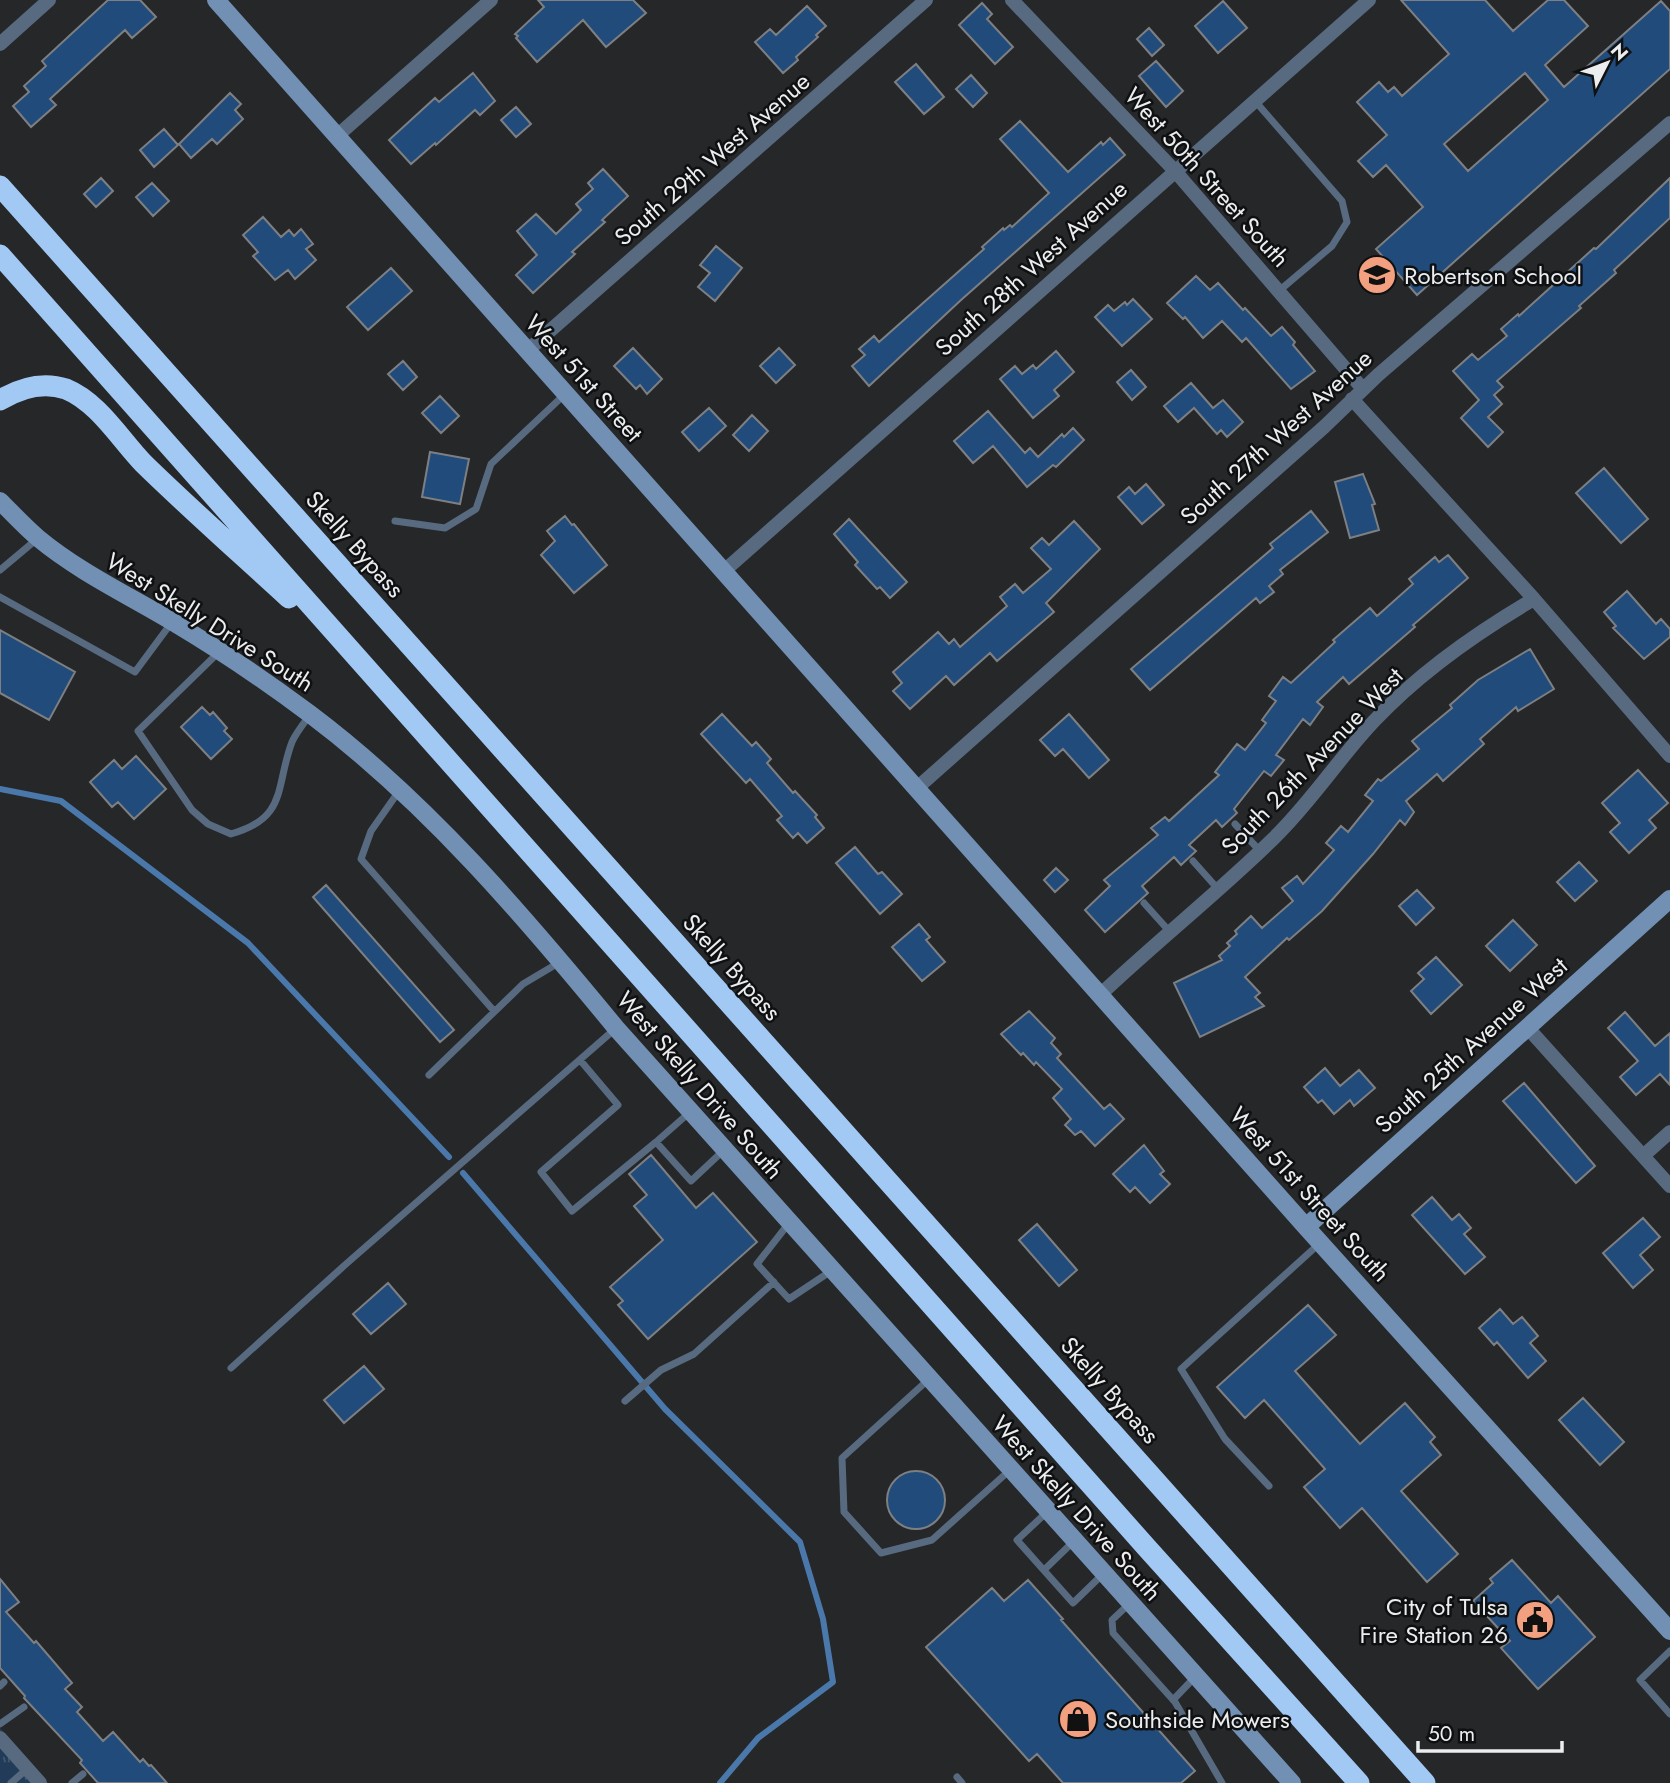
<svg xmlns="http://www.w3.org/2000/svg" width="1670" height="1783" font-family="Jost,sans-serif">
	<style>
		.park { fill: url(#park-tufts) }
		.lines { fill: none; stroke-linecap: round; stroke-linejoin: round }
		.stream { stroke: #4b78aa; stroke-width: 6 }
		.building { fill: #204b7a; stroke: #7d7f82; stroke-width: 2; fill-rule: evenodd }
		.lane { stroke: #576a80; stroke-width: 7 }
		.street { stroke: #576a80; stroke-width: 14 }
		.secondary { stroke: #7290b4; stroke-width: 18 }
		.highway { stroke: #a2c8f4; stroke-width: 21 }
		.labels { text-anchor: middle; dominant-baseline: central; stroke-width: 5; stroke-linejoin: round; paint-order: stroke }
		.street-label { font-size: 24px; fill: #ecedef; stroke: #0f1011 }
		.poi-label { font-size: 24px; fill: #ecedef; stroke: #0f1011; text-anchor: start }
	</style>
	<defs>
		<pattern id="park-tufts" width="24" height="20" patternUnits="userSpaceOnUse" patternTransform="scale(1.75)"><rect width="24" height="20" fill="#223b58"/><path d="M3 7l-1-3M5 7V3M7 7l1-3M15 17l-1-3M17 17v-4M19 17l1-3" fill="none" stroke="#425870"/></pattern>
	</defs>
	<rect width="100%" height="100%" fill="#252729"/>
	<path class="park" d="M 0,1728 L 48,1783 L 0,1783 Z"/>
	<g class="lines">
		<path class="stream" d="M 0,789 L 61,801 L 248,943 L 449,1157
			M 463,1173 L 665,1409 L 800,1542 L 823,1619 L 833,1682 L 758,1738 L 720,1783"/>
	</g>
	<path class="building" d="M 108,0 L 140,0 L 156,17 L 132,38 L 125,30 L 50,99 L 56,105 L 31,127 L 13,106 L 29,92 L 24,86 L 46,66 L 42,61 Z
		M 538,0 L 633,0 L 646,13 L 606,47 L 583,20 L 537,62 L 516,38 L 518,36 L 515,34 L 544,7 Z
		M 1401,0 L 1485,0 L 1513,31 L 1548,0 L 1564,0 L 1588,26 L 1545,65 L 1564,87 L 1661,1 L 1670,11 L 1670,69 L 1417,295 L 1376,249 L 1423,207 L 1386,165 L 1373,177 L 1358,161 L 1387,135 L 1357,102 L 1379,82 L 1388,92 L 1394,87 L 1402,96 L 1449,54 ZM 1525,73 L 1548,100 L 1468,171 L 1444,144 Z
		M 1223,1 L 1247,28 L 1218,53 L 1195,26 Z
		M 982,3 L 992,14 L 987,19 L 1013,47 L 995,64 L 959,25 Z
		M 807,6 L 826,26 L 816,35 L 818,37 L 796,57 L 798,60 L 783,73 L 755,42 L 770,29 L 776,35 Z
		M 1149,28 L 1164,45 L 1152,56 L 1137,39 Z
		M 1156,61 L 1183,91 L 1166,107 L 1139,76 Z
		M 916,64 L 944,97 L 924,114 L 895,82 Z
		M 473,73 L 495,101 L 480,115 L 475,110 L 436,145 L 435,143 L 411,164 L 389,140 L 435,98 L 439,102 Z
		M 971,75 L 987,93 L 973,107 L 956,89 Z
		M 230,93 L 241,104 L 235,110 L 243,119 L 217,144 L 212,139 L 191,158 L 179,144 Z
		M 516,107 L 531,124 L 516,137 L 501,120 Z
		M 1020,121 L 1068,172 L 1101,142 L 1103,145 L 1110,138 L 1125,155 L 961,300 L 869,386 L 852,366 L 865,355 L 859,349 L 874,336 L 879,342 L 984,249 L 982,247 L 1003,228 L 1004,230 L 1010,225 L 1012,227 L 1049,193 L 1000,139 Z
		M 164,129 L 178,145 L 154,167 L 140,150 Z
		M 603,169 L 628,196 L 602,220 L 605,222 L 572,252 L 575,254 L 533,293 L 516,275 L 537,255 L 517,231 L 536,214 L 556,234 L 581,210 L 576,204 L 593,189 L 588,183 Z
		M 101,178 L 113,191 L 96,207 L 84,194 Z
		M 1670,178 L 1670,218 L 1614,270 L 1616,273 L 1579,306 L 1581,308 L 1497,381 L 1503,387 L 1494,395 L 1502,404 L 1488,417 L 1503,432 L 1488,447 L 1461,418 L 1479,400 L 1453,371 L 1472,354 L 1478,360 L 1507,336 L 1501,329 L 1518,314 L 1519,316 L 1594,248 L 1596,249 Z
		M 152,183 L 169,201 L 153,216 L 136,197 Z
		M 263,217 L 281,237 L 289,230 L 294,236 L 301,229 L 313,244 L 306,249 L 316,260 L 295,279 L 288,270 L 275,280 L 253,256 L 258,252 L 243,235 Z
		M 716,246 L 742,268 L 715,301 L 698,287 L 710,273 L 700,265 Z
		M 391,268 L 412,291 L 368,330 L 347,307 Z
		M 1196,276 L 1210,290 L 1218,283 L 1243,310 L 1245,308 L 1271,336 L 1282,327 L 1295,342 L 1293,345 L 1315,371 L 1291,389 L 1246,338 L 1242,342 L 1222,321 L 1203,338 L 1185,317 L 1183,319 L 1167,303 Z
		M 1133,299 L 1152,319 L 1122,346 L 1095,317 L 1108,305 L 1114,311 L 1125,302 L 1127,305 Z
		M 633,348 L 662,379 L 647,394 L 640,385 L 636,389 L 614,366 Z
		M 779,348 L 795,365 L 776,383 L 760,366 Z
		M 1056,351 L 1074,372 L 1054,390 L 1059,396 L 1033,418 L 1000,379 L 1015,366 L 1022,374 L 1033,365 L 1036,369 Z
		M 403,361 L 417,377 L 403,390 L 388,374 Z
		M 1131,370 L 1146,387 L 1132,400 L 1117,382 Z
		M 1191,383 L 1213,408 L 1223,400 L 1243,422 L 1227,437 L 1221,430 L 1217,434 L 1194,408 L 1178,422 L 1164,406 Z
		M 440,396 L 459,416 L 441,433 L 422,413 Z
		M 709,408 L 726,426 L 699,451 L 682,432 Z
		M 988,411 L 1025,453 L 1030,448 L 1038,457 L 1062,434 L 1064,437 L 1073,428 L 1084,440 L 1056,467 L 1053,465 L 1027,487 L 993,446 L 973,463 L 954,441 Z
		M 752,415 L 768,431 L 749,451 L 733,435 Z
		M 430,452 L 469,459 L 460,504 L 422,497 Z
		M 1604,468 L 1648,519 L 1621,543 L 1576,493 Z
		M 1363,474 L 1375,504 L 1372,505 L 1379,530 L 1350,538 L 1335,482 Z
		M 1146,484 L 1164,505 L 1142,524 L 1118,497 L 1129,487 L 1135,494 Z
		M 1311,511 L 1328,532 L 1280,570 L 1283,574 L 1269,586 L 1274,592 L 1260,603 L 1256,598 L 1150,690 L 1131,669 L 1273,548 L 1270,544 Z
		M 565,516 L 572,525 L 574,524 L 607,565 L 574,593 L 541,555 L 555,541 L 547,531 Z
		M 849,519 L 907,582 L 890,598 L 880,587 L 877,589 L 855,565 L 858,562 L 834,534 Z
		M 1074,521 L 1100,549 L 1046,603 L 1054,612 L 997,661 L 990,653 L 954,685 L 946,676 L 910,709 L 893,691 L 902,683 L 893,672 L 938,632 L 949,644 L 954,639 L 960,647 L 1007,606 L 1000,597 L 1015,584 L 1023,593 L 1051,569 L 1031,548 L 1042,538 L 1049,545 Z
		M 1448,555 L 1468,578 L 1413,625 L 1415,627 L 1349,684 L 1343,677 L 1317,702 L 1323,707 L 1310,725 L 1303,719 L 1276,755 L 1284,760 L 1271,776 L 1264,771 L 1234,809 L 1237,813 L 1222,827 L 1216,820 L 1189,845 L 1196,851 L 1181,865 L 1174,857 L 1142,886 L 1148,893 L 1105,932 L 1085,910 L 1110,886 L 1104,880 L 1158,835 L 1151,828 L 1165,817 L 1169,821 L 1219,775 L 1215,772 L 1237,744 L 1245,750 L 1266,723 L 1262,720 L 1276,701 L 1269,696 L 1283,677 L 1291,683 L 1335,642 L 1333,640 L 1370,608 L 1377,616 L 1413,584 L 1409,579 L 1435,557 L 1439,562 Z
		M 1627,591 L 1656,624 L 1661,619 L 1670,629 L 1670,637 L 1644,659 L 1613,628 L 1616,626 L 1604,612 Z
		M 0,630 L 75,672 L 49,720 L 0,693 Z
		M 1530,649 L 1554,689 L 1518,711 L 1516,707 L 1480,739 L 1484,744 L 1443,781 L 1437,774 L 1406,801 L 1414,812 L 1405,825 L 1400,820 L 1373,854 L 1322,911 L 1289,940 L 1287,938 L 1245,977 L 1260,993 L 1255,997 L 1264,1006 L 1200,1037 L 1174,983 L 1222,960 L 1219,956 L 1230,946 L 1227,943 L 1237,934 L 1235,931 L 1251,916 L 1262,928 L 1293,901 L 1282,888 L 1297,876 L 1303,884 L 1334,850 L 1326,843 L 1341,826 L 1348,832 L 1373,801 L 1365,795 L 1378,779 L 1381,781 L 1419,749 L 1412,741 L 1452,708 L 1450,705 L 1478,680 Z
		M 202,707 L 210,715 L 213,712 L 227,728 L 224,731 L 232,739 L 211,759 L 181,727 Z
		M 722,714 L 752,746 L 756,742 L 771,759 L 767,763 L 793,793 L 795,791 L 817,815 L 815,817 L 824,828 L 807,843 L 798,833 L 793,838 L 777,820 L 782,816 L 750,779 L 746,783 L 701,734 Z
		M 1069,714 L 1109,760 L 1089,778 L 1063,749 L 1055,756 L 1040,740 Z
		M 136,756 L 166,789 L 134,819 L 118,802 L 112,807 L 90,782 L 114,760 L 122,769 Z
		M 1638,770 L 1668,803 L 1649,820 L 1656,828 L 1629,853 L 1610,832 L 1620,823 L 1602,803 Z
		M 855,847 L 878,874 L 882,872 L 902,894 L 880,914 L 836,863 Z
		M 1579,862 L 1597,881 L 1575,901 L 1557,882 Z
		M 1056,868 L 1068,880 L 1055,892 L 1044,880 Z
		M 326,885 L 454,1030 L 440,1042 L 313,897 Z
		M 1417,890 L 1434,908 L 1416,925 L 1399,906 Z
		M 1513,920 L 1537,945 L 1510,971 L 1486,946 Z
		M 919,924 L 930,937 L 926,940 L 945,962 L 922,981 L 892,947 Z
		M 1436,957 L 1462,985 L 1431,1014 L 1411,991 L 1424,979 L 1418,973 Z
		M 1029,1011 L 1055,1038 L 1051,1043 L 1061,1054 L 1057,1058 L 1104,1109 L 1110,1104 L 1124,1119 L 1095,1146 L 1081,1131 L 1075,1135 L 1065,1125 L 1071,1119 L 1053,1098 L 1062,1089 L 1036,1062 L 1034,1065 L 1023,1053 L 1021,1055 L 1001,1034 Z
		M 1625,1012 L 1655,1046 L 1670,1033 L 1670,1085 L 1660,1074 L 1636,1095 L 1620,1077 L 1638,1061 L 1608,1028 Z
		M 1325,1068 L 1340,1086 L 1359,1070 L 1375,1088 L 1354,1106 L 1350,1100 L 1334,1114 L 1322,1100 L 1318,1103 L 1304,1087 Z
		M 1524,1083 L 1595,1166 L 1576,1183 L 1503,1101 Z
		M 1144,1145 L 1164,1171 L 1160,1174 L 1170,1184 L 1150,1203 L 1135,1187 L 1130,1192 L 1113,1174 Z
		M 651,1155 L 696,1208 L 713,1193 L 757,1242 L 648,1339 L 618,1305 L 623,1301 L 610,1287 L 663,1240 L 634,1206 L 647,1195 L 629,1174 Z
		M 1432,1197 L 1452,1220 L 1459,1214 L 1471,1228 L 1464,1234 L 1485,1257 L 1465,1274 L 1412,1215 Z
		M 1643,1218 L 1660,1237 L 1640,1255 L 1653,1270 L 1633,1288 L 1603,1253 Z
		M 1037,1224 L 1077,1270 L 1059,1286 L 1019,1240 Z
		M 388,1283 L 406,1304 L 371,1334 L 353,1314 Z
		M 1308,1305 L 1336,1335 L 1295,1371 L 1360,1444 L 1405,1403 L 1435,1437 L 1430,1442 L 1441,1455 L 1401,1491 L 1458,1554 L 1427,1582 L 1362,1508 L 1340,1528 L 1304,1487 L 1325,1469 L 1264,1400 L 1245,1418 L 1217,1387 Z
		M 1500,1309 L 1513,1324 L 1522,1317 L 1538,1336 L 1530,1343 L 1546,1361 L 1528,1378 L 1497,1342 L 1494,1345 L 1479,1328 Z
		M 364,1366 L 384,1389 L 344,1423 L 324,1400 Z
		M 1583,1398 L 1624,1442 L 1600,1465 L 1559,1420 Z
		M887 1500a29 29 0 1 1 58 0a29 29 0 1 1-58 0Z
		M 1512,1560 L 1551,1603 L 1558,1596 L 1595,1637 L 1538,1689 L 1501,1648 L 1510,1641 L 1473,1601 L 1493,1583 L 1490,1579 Z
		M 0,1579 L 19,1602 L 6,1612 L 34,1643 L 36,1641 L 72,1683 L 65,1689 L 82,1707 L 77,1712 L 103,1741 L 113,1732 L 140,1762 L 143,1759 L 149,1766 L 151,1765 L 167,1783 L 98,1783 L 80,1763 L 82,1760 L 24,1698 L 25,1696 L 0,1668 Z
		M 1028,1580 L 1063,1619 L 1061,1620 L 1195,1771 L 1181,1783 L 1063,1783 L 1037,1754 L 1029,1761 L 926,1647 L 992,1588 L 1004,1601 Z"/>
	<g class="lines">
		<path class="lane" d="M 1255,101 L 1342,201 L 1347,222 L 1332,246 L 1280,290
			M 395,521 L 445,528 L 476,509 L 491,464 L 565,394
			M 0,570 L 37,539
			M 0,597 L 135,672 L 172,622
			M 220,651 L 138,731 L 192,810 L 208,824 L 231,834 C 288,818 275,787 292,742 C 296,733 304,723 310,715
			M 399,791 L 371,831 L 361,859 L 494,1011
			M 1235,824 L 1260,851
			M 1193,861 L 1218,889
			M 1144,903 L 1170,932
			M 580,1060 L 618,1105 L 541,1172 L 572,1211 L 656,1142
			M 429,1075 L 523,984 L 560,962
			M 690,1112 L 656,1142 L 691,1181 L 724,1150
			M 789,1223 L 757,1264 L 789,1299 L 831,1271
			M 231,1368 L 346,1264 L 615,1029
			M 929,1379 L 842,1458 L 844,1512 L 881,1553 L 932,1540 L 1010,1470
			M 625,1401 L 661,1370 L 694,1354 L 774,1282
			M 1269,1486 L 1225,1439 L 1181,1369 L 1320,1243
			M 1047,1512 L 1017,1540 L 1073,1603 L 1103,1574
			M 1044,1570 L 1073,1542
			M 1129,1604 L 1112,1620 L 1113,1633 L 1175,1702 L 1222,1783
			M 1670,1651 L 1640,1680 L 1670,1714
			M 0,1686 L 4,1682
			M 1173,1700 L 1194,1678
			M 0,1724 L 24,1707
			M 957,1777 L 962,1783
			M 11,1783 L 27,1769
			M 72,1783 L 83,1774"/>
		<path class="street" d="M 1012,0 L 1175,171 L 1363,389
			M 0,44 L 49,0
			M 337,136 L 491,0
			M 527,351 L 926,0
			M 1352,399 L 1534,599 L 1670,756
			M 724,571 L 1369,0
			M 917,788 L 1324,427 L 1378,375 L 1670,123
			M 1101,994 C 1157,941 1219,892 1274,838 C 1312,801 1339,758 1374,721 C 1420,672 1476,633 1534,599
			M 1527,1027 L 1670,1186
			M 1643,1156 L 1670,1132
			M 0,1738 L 40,1783"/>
		<path class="secondary" d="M 216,0 L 1306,1227 L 1670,1631
			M 0,501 C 13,514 25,527 38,538 C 79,572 128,595 173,622 C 220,650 266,681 310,714 C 427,802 524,916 616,1028 L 1292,1783
			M 1306,1227 L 1670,899"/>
		<path class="highway" d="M 0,186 L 1425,1783
			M 0,255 L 1147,1548 L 1359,1783
			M 0,400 C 20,388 42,381 66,389 C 98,402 120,439 143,463 C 190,509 240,553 289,598"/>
	</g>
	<defs>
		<symbol id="school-disc" viewBox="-11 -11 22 22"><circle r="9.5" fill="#f2a07f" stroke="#0f1011"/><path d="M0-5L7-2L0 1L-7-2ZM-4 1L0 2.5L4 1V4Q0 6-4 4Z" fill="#111"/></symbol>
		<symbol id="civic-disc" viewBox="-11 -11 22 22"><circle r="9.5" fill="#f2a07f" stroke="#0f1011"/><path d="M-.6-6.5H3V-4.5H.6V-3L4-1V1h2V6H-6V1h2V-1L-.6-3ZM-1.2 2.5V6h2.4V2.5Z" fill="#111"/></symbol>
		<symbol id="shop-disc" viewBox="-11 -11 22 22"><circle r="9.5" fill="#f2a07f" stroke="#0f1011"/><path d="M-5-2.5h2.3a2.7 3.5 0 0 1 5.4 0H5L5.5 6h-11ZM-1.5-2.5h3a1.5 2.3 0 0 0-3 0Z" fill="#111"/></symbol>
	</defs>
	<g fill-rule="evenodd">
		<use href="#school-disc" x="1355" y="253" width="44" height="44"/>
		<use href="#civic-disc" x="1513" y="1598" width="44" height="44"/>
		<use href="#shop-disc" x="1056" y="1697" width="44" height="44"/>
	</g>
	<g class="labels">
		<g class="street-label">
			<text transform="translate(712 159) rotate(-41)">South 29th West Avenue</text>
			<text transform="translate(1207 177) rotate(48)">West 50th Street South</text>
			<text transform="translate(1031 268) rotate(-42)">South 28th West Avenue</text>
			<text transform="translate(584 378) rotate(48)">West 51st Street</text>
			<text transform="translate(1276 437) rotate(-42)">South 27th West Avenue</text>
			<text transform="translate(355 544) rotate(48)">Skelly Bypass</text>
			<text transform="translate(210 622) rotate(32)">West Skelly Drive South</text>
			<text transform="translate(1312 761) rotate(-46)">South 26th Avenue West</text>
			<text transform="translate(732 967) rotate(48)">Skelly Bypass</text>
			<text transform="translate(1471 1045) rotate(-42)">South 25th Avenue West</text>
			<text transform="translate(700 1085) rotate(49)">West Skelly Drive South</text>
			<text transform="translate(1310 1194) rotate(48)">West 51st Street South</text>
			<text transform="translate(1110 1390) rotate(48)">Skelly Bypass</text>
			<text transform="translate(1077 1508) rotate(48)">West Skelly Drive South</text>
		</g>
		<g class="poi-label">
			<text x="1404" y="275">Robertson School</text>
			<text x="1508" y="1606" text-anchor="end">City of Tulsa<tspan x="1508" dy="28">Fire Station 26</tspan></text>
			<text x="1105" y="1719">Southside Mowers</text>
		</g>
	</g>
	<g transform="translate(1607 63) rotate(48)" stroke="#0f1011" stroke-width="5" paint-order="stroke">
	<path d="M0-5L12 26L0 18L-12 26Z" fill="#ecedef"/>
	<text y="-10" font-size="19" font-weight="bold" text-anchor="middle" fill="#ecedef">N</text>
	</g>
	<path d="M1418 1741v10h144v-10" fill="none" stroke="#ecedef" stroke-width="3.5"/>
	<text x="1428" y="1741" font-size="21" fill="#ecedef" stroke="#0f1011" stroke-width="5" paint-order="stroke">50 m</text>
</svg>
